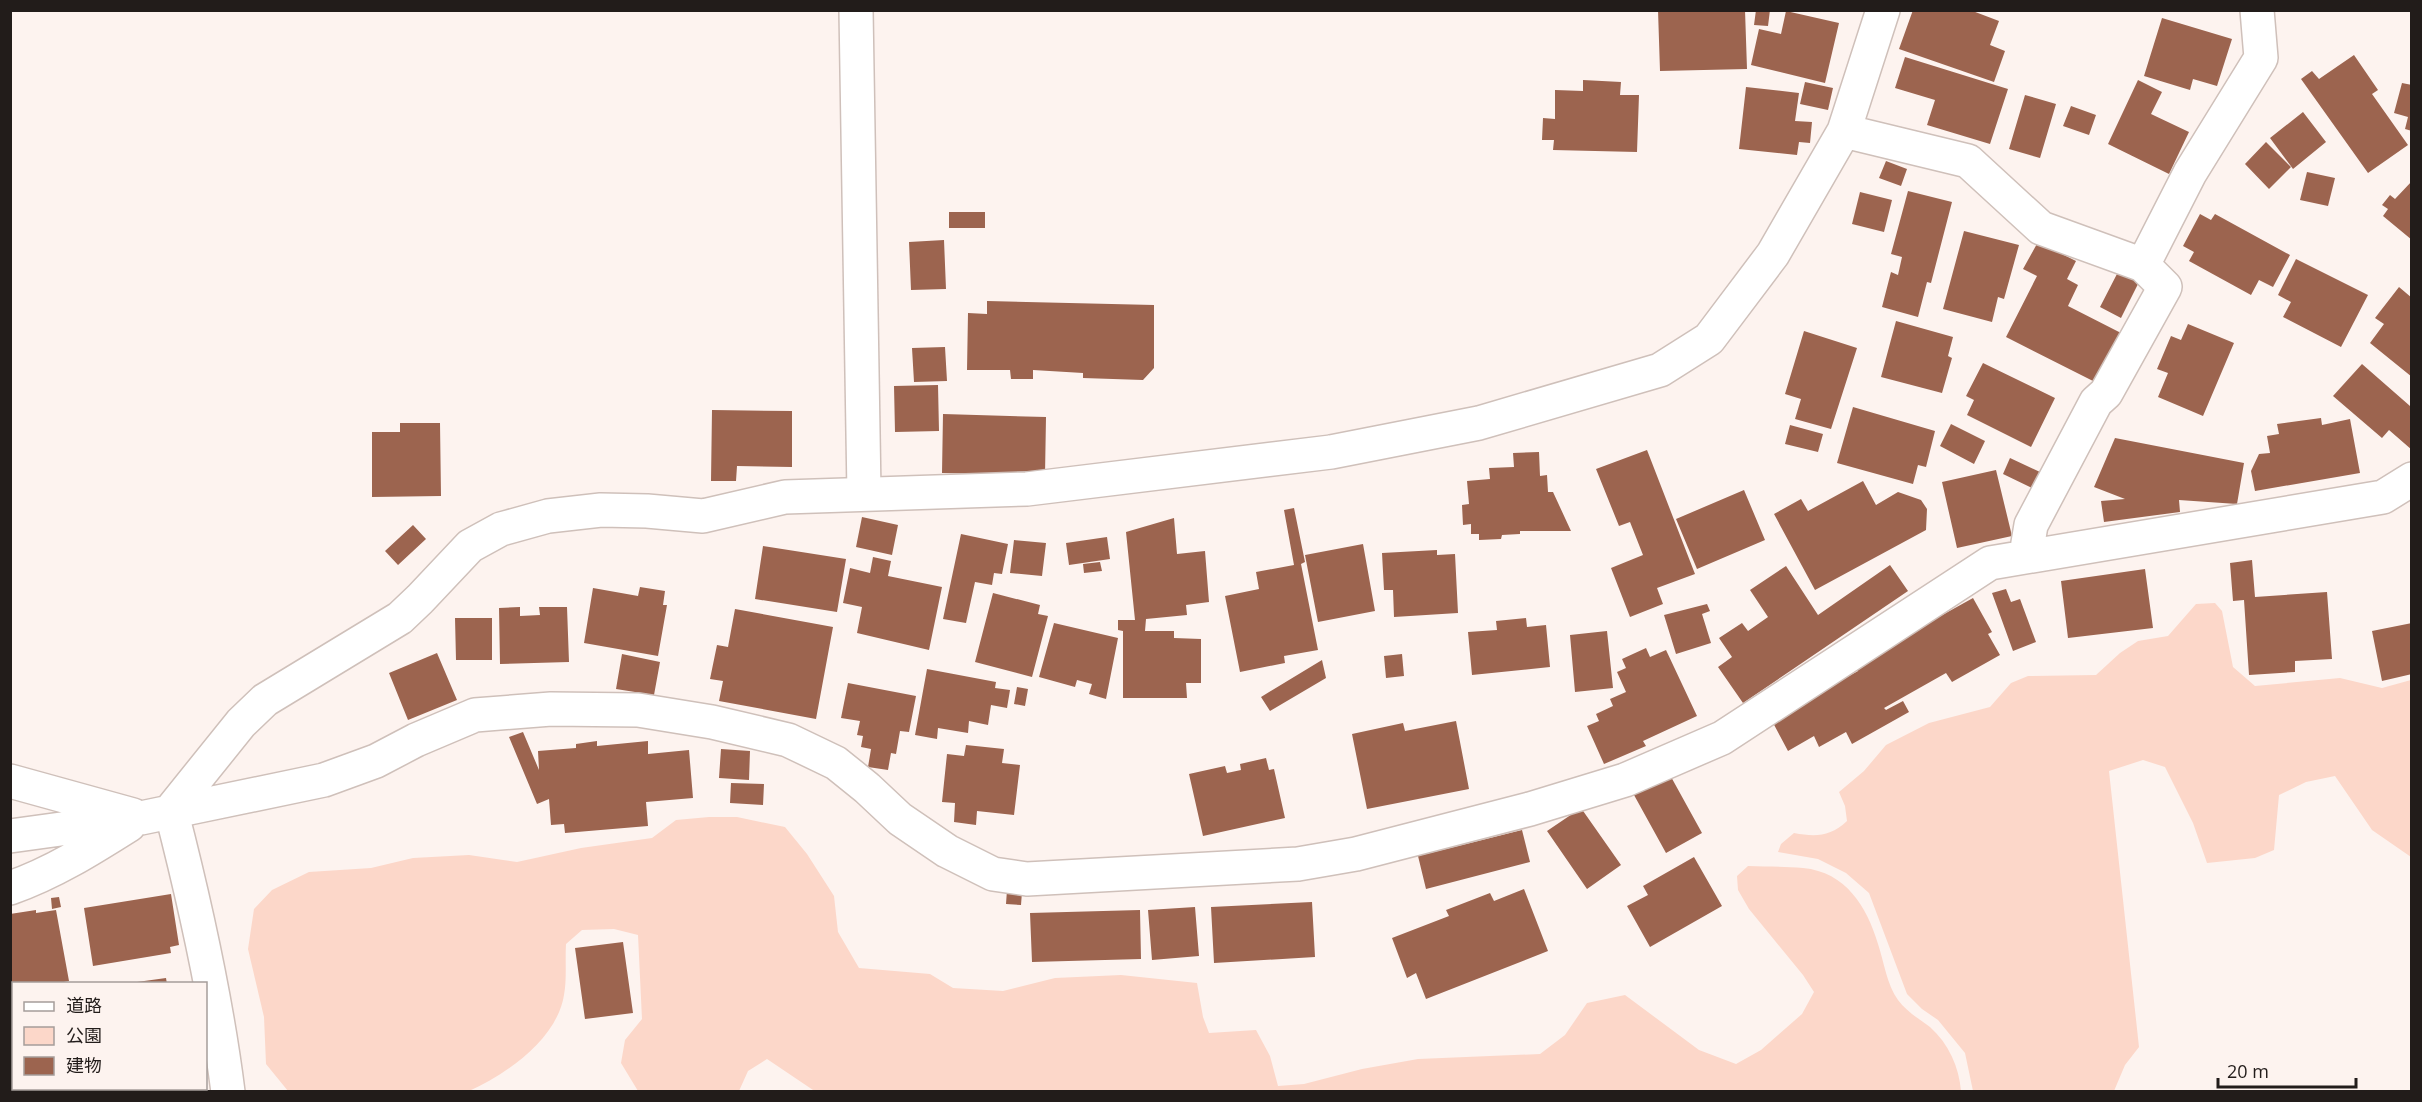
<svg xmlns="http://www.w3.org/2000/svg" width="2422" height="1102" font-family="'Open Sans','Noto Sans JP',sans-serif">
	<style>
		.green { fill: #fcd7c9 }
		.building { fill: #9c644f }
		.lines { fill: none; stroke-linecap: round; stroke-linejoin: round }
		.minor-casing { stroke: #cfc0ba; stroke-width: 36 }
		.tertiary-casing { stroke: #cfc0ba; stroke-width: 36 }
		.minor { stroke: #fff; stroke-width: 33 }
		.tertiary { stroke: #fff; stroke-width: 33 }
	</style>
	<rect width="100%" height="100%" fill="#fdf3ef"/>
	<path class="green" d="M 2215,603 L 2222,611 L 2233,667 L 2255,686 L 2340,678 L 2382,688 L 2411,680 L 2411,857 L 2372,830 L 2335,776 L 2306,782 L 2279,795 L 2274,850 L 2255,858 L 2207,863 L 2193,823 L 2165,767 L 2143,760 L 2109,771 L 2139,1047 L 2125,1065 L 2114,1091 L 1973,1091 L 1965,1053 L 1938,1020 L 1922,1009 L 1907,994 L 1869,893 L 1846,873 L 1818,859 L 1778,852 L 1781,844 L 1794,833 C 1815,837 1830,837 1847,821 L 1845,806 L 1839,792 L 1864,771 L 1886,745 L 1929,723 L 1990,707 L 2011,683 L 2028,676 L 2096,675 L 2120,653 L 2138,641 L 2168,636 L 2196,604 Z
		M 709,817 L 737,817 L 785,827 L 807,854 L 834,896 L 838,932 L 859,968 L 930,974 L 953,988 L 1003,991 L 1055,978 L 1121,975 L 1197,983 L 1203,1017 L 1209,1033 L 1256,1030 L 1270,1056 L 1278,1086 L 1304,1084 L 1362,1069 L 1418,1059 L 1540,1054 L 1565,1035 L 1587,1003 L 1625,995 L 1699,1050 L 1736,1064 L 1761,1050 L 1802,1014 L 1814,992 L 1803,975 L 1749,909 L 1738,890 L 1737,876 L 1748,866 C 1767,867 1785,866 1803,868 C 1846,872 1867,907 1878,944 C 1884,962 1887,985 1898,1000 C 1906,1011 1919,1019 1930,1027 C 1949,1044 1959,1067 1961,1091 L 816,1092 L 767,1059 L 748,1071 L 739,1091 L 638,1091 L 621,1063 L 625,1040 L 642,1019 L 638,935 L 614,929 L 582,930 L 566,944 C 565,960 567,979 564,995 C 557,1039 507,1074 469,1091 L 288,1091 L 266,1064 L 264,1017 L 248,949 L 254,909 L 272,890 L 309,872 L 371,868 L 413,858 L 469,855 L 517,862 L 581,848 L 652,838 L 676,820 Z"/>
	<path class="building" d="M 1658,10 L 1745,10 L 1747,69 L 1660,71 Z
		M 1756,10 L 1770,10 L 1768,26 L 1754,25 Z
		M 1913,10 L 1970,10 L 1999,21 L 1990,45 L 2005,51 L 1994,82 L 1899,49 Z
		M 1786,11 L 1839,23 L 1825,83 L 1751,65 L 1759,29 L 1781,34 Z
		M 2162,18 L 2232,39 L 2217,86 L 2193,79 L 2190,90 L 2144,76 Z
		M 2354,55 L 2378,90 L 2372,94 L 2408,145 L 2368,173 L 2301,79 L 2312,71 L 2319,79 Z
		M 1905,57 L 2008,89 L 1990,144 L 1927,125 L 1935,100 L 1895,88 Z
		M 1583,80 L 1621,82 L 1620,95 L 1639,95 L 1637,152 L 1553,150 L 1554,140 L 1542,140 L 1543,118 L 1555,119 L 1555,90 L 1583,91 Z
		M 2138,80 L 2162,92 L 2151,114 L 2189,132 L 2169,174 L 2108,144 Z
		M 1805,82 L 1833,88 L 1828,110 L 1800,104 Z
		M 2402,83 L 2412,85 L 2412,131 L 2405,129 L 2408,117 L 2394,113 Z
		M 1746,87 L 1799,93 L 1795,121 L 1812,122 L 1810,143 L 1799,142 L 1797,155 L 1739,149 Z
		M 2025,95 L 2056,104 L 2040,158 L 2009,149 Z
		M 2071,106 L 2096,115 L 2089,135 L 2063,126 Z
		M 2303,112 L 2326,142 L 2293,169 L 2270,138 Z
		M 2266,142 L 2291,167 L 2269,189 L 2245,164 Z
		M 1886,161 L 1907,169 L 1901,186 L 1879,178 Z
		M 2307,172 L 2335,178 L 2328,206 L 2300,200 Z
		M 2412,181 L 2412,240 L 2383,216 L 2388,209 L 2382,205 L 2390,195 L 2395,199 Z
		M 1908,191 L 1952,202 L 1931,283 L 1927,282 L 1918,317 L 1882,307 L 1891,272 L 1898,275 L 1902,257 L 1891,254 Z
		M 1860,192 L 1892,200 L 1884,232 L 1852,224 Z
		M 949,212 L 985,212 L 985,228 L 949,228 Z
		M 2200,214 L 2211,220 L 2215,214 L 2290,255 L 2273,287 L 2259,280 L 2251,295 L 2189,261 L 2194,252 L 2183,246 Z
		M 1964,231 L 2019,245 L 2004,299 L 1998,297 L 1992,322 L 1943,309 Z
		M 944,240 L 946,289 L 911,290 L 909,242 Z
		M 2038,242 L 2076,261 L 2067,279 L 2078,285 L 2068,306 L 2121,333 L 2095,382 L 2006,337 L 2037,276 L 2023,269 Z
		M 2296,259 L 2368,295 L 2341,347 L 2283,317 L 2291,302 L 2278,295 Z
		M 2118,272 L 2139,282 L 2121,318 L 2100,307 Z
		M 2399,287 L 2412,298 L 2412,377 L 2370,343 L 2384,324 L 2375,318 Z
		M 987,301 L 1154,305 L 1154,368 L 1143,380 L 1083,378 L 1083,373 L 1033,370 L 1033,379 L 1011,379 L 1010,370 L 967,370 L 968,313 L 987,314 Z
		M 1896,321 L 1953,337 L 1948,356 L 1952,358 L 1942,393 L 1881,377 Z
		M 2188,324 L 2234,343 L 2203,416 L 2158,397 L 2168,373 L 2157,369 L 2171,336 L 2181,340 Z
		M 1804,331 L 1857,348 L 1831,429 L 1795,419 L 1801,399 L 1785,394 Z
		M 945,347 L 947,381 L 914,382 L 912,348 Z
		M 1983,363 L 2055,398 L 2031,447 L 1967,415 L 1974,400 L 1966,396 Z
		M 2362,364 L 2410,406 L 2412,405 L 2412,450 L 2389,430 L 2382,438 L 2333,396 Z
		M 938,385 L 939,431 L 895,432 L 894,386 Z
		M 1853,407 L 1935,431 L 1926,467 L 1918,465 L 1913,484 L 1837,463 Z
		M 712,410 L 792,411 L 792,467 L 737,466 L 736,481 L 711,481 Z
		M 943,414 L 1046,417 L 1045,475 L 942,473 Z
		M 2321,418 L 2322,425 L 2350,419 L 2360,473 L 2255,491 L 2251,471 L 2259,454 L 2270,453 L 2267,436 L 2279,434 L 2277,424 Z
		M 400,423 L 440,423 L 441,496 L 372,497 L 372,432 L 400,432 Z
		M 1951,424 L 1985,441 L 1974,464 L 1940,446 Z
		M 1790,425 L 1823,434 L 1818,452 L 1785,444 Z
		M 2115,438 L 2244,463 L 2237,504 L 2179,500 L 2180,512 L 2104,522 L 2101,501 L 2125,499 L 2094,487 Z
		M 1647,450 L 1695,574 L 1657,588 L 1663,604 L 1630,617 L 1611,568 L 1643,555 L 1630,522 L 1619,526 L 1596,469 Z
		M 1539,452 L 1540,476 L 1547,475 L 1548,492 L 1553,492 L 1571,531 L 1520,531 L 1520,534 L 1502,535 L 1501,539 L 1479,540 L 1479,534 L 1471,534 L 1471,524 L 1463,525 L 1462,505 L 1469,504 L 1467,481 L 1490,479 L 1489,468 L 1514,467 L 1513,453 Z
		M 2010,458 L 2040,472 L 2032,488 L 2003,474 Z
		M 1996,470 L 2012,536 L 1957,548 L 1942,482 Z
		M 1863,481 L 1876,505 L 1898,492 L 1921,500 L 1927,509 L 1926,530 L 1815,590 L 1774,514 L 1801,499 L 1808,511 Z
		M 1744,490 L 1765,540 L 1697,569 L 1676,519 Z
		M 1294,508 L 1305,562 L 1301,564 L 1318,650 L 1284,656 L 1285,663 L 1240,672 L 1225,596 L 1259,589 L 1256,572 L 1294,565 L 1284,510 Z
		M 862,517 L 898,525 L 892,555 L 856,547 Z
		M 1174,518 L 1177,554 L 1205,551 L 1209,602 L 1186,605 L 1187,615 L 1146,619 L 1145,631 L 1174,631 L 1174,638 L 1201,639 L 1201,683 L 1186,683 L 1187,698 L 1123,698 L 1123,631 L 1118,630 L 1118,620 L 1135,620 L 1126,532 Z
		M 413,525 L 426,539 L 398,565 L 385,551 Z
		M 961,534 L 1008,544 L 1002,574 L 994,573 L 992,585 L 975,582 L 966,623 L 943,619 Z
		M 1107,537 L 1110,559 L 1069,565 L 1066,543 Z
		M 1014,540 L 1046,543 L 1042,576 L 1010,573 Z
		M 1363,544 L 1375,611 L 1318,622 L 1305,555 Z
		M 763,546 L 846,559 L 837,612 L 755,599 Z
		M 1437,550 L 1437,555 L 1455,554 L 1458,613 L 1394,617 L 1393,590 L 1384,590 L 1382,553 Z
		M 873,557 L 891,561 L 888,576 L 942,587 L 929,650 L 857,633 L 862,607 L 843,603 L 850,568 L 870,573 Z
		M 2252,560 L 2255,597 L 2327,592 L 2332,659 L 2295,661 L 2295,672 L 2249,675 L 2244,600 L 2233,601 L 2230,563 Z
		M 1100,562 L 1102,571 L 1084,573 L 1083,564 Z
		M 1890,565 L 1908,591 L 1743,703 L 1718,667 L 1732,657 L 1719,638 L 1742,623 L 1748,631 L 1768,617 L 1750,590 L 1786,566 L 1818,615 Z
		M 2145,569 L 2153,628 L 2068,638 L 2061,581 Z
		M 640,587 L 665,591 L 663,605 L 667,605 L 658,656 L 584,643 L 593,588 L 638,596 Z
		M 2006,589 L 2011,602 L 2020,599 L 2036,642 L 2013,651 L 1992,593 Z
		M 993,593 L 1040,605 L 1038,614 L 1048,616 L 1032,677 L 975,662 Z
		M 1973,598 L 1992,632 L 1988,634 L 2000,655 L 1952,682 L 1946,673 L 1884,708 L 1886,710 L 1903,701 L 1909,712 L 1852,744 L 1846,732 L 1819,747 L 1814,736 L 1788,751 L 1771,719 L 1858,671 L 1854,664 Z
		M 1707,604 L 1710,611 L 1702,614 L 1711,643 L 1676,654 L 1664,615 Z
		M 520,607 L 520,616 L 540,615 L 539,607 L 567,607 L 569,662 L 500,664 L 499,608 Z
		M 735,609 L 833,627 L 816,719 L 719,701 L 723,681 L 710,679 L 717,645 L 728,647 Z
		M 455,618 L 492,618 L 492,660 L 456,660 Z
		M 1526,618 L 1527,627 L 1546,625 L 1550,667 L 1472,675 L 1468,632 L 1497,630 L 1496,621 Z
		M 1054,623 L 1118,638 L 1106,699 L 1089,694 L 1092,684 L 1077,680 L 1075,687 L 1039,677 Z
		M 2412,623 L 2412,674 L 2382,681 L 2372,631 Z
		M 1607,631 L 1613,688 L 1575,692 L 1570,635 Z
		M 1646,648 L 1650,657 L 1666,650 L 1697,716 L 1643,741 L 1646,746 L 1604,764 L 1587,726 L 1599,721 L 1596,714 L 1613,706 L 1610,699 L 1626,692 L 1617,672 L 1626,668 L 1622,659 Z
		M 437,653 L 457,700 L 408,720 L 389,673 Z
		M 622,654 L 660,662 L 654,695 L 616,689 Z
		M 1402,654 L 1404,676 L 1386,678 L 1384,656 Z
		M 1322,660 L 1326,678 L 1270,711 L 1261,697 Z
		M 927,669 L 996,682 L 995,688 L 1010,690 L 1007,708 L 991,705 L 988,725 L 969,721 L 968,733 L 938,728 L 937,739 L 915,735 Z
		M 848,683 L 916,696 L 909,732 L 900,731 L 896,754 L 891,753 L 888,770 L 868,767 L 871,749 L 861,747 L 863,736 L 857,735 L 860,721 L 841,718 Z
		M 1017,687 L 1028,689 L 1025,706 L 1014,704 Z
		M 1456,721 L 1469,789 L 1367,809 L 1352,734 L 1403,723 L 1405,731 Z
		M 523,732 L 539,770 L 538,751 L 576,748 L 576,744 L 597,741 L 597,746 L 648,741 L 648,754 L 689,750 L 693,798 L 646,802 L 648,826 L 565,833 L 564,824 L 551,825 L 549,799 L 537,804 L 509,737 Z
		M 966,745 L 1004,749 L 1002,763 L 1020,765 L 1014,815 L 977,811 L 976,825 L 954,822 L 955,803 L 942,802 L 947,754 L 964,756 Z
		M 721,749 L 750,751 L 749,780 L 719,778 Z
		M 1266,758 L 1269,770 L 1274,769 L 1285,818 L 1203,836 L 1189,774 L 1225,766 L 1227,773 L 1241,770 L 1240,764 Z
		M 1670,775 L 1702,833 L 1666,853 L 1634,795 Z
		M 731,783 L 764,784 L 763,805 L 730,803 Z
		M 1581,808 L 1621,865 L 1587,889 L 1547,831 Z
		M 1522,830 L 1530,862 L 1426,889 L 1418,856 Z
		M 1694,857 L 1722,906 L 1650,947 L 1627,906 L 1648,895 L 1643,886 Z
		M 1524,889 L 1548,951 L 1426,999 L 1416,973 L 1407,978 L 1392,938 L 1449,916 L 1446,910 L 1490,893 L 1494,901 Z
		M 1007,890 L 1022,892 L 1021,905 L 1006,904 Z
		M 171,894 L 179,945 L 170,947 L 171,953 L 93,966 L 84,908 Z
		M 59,897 L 61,907 L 52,909 L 51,898 Z
		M 1312,902 L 1315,957 L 1214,963 L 1211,907 Z
		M 1195,907 L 1199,956 L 1152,960 L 1148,910 Z
		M 36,910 L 36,913 L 56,910 L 69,981 L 53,984 L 14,984 L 14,991 L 10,992 L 10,914 Z
		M 1140,910 L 1141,959 L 1032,962 L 1030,913 Z
		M 623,942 L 633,1013 L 585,1019 L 575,948 Z
		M 166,978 L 167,984 L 137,984 L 137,982 Z
		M 10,1039 L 14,1039 L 12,1067 L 10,1058 Z
		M 48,1088 L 100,1088 L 101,1092 L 48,1092 Z
		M 127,1088 L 179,1088 L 179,1092 L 127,1092 Z"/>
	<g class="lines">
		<defs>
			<path id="minor" d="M 1844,131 L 1968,161 L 2041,228 L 2143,265 L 2165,287 L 2106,393 L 2096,402 L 2031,525 L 2026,555
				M 2143,265 L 2190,173 L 2261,58 L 2257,10
				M 10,781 L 133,815
				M 10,836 L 141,818 L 324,780 L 376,761 L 416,740 L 475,715 L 551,709 L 638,710 L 712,722 L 788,740 L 836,763 L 867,788 L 900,819 L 947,851 L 993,874 L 1027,879 L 1298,864 L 1356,854 L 1530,809 L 1625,780 L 1722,738 L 1990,563 L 2383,497 L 2412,479
				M 10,888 C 53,873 91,849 129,825
				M 228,1092 C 216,996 195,903 171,810 L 241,723 L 265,700 L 400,618 L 420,599 L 470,546 L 501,529 L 548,516 L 601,510 L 647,511 L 703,516 L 785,497 L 1027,489 L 1331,452 L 1479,423 L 1660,370 L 1709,339 L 1773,254 L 1844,131 L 1883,10"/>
			<path id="tertiary" d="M 856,10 L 864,493"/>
		</defs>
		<use href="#minor" class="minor-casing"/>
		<use href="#tertiary" class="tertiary-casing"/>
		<use href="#minor" class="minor"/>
		<use href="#tertiary" class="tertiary"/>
	</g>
	<rect width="2422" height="1102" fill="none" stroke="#221c1a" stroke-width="24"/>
	<rect x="12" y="982" width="195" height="108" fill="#fdf3ef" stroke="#a59d9a" stroke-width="1.5"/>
	<rect x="24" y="1002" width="30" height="9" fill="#ffffff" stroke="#a59d9a" stroke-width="1.5"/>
	<text x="66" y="1012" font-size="18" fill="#221c1a">道路</text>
	<rect x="24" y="1027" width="30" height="18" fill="#fcd7c9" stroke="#a59d9a" stroke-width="1.5"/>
	<text x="66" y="1042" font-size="18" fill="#221c1a">公園</text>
	<rect x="24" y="1057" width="30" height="18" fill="#9c644f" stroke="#a59d9a" stroke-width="1.5"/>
	<text x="66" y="1072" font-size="18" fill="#221c1a">建物</text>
	<path d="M2218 1078v9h138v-9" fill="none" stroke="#221c1a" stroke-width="3"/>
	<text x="2227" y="1078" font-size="18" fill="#221c1a" stroke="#fdf3ef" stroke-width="4.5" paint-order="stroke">20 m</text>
</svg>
